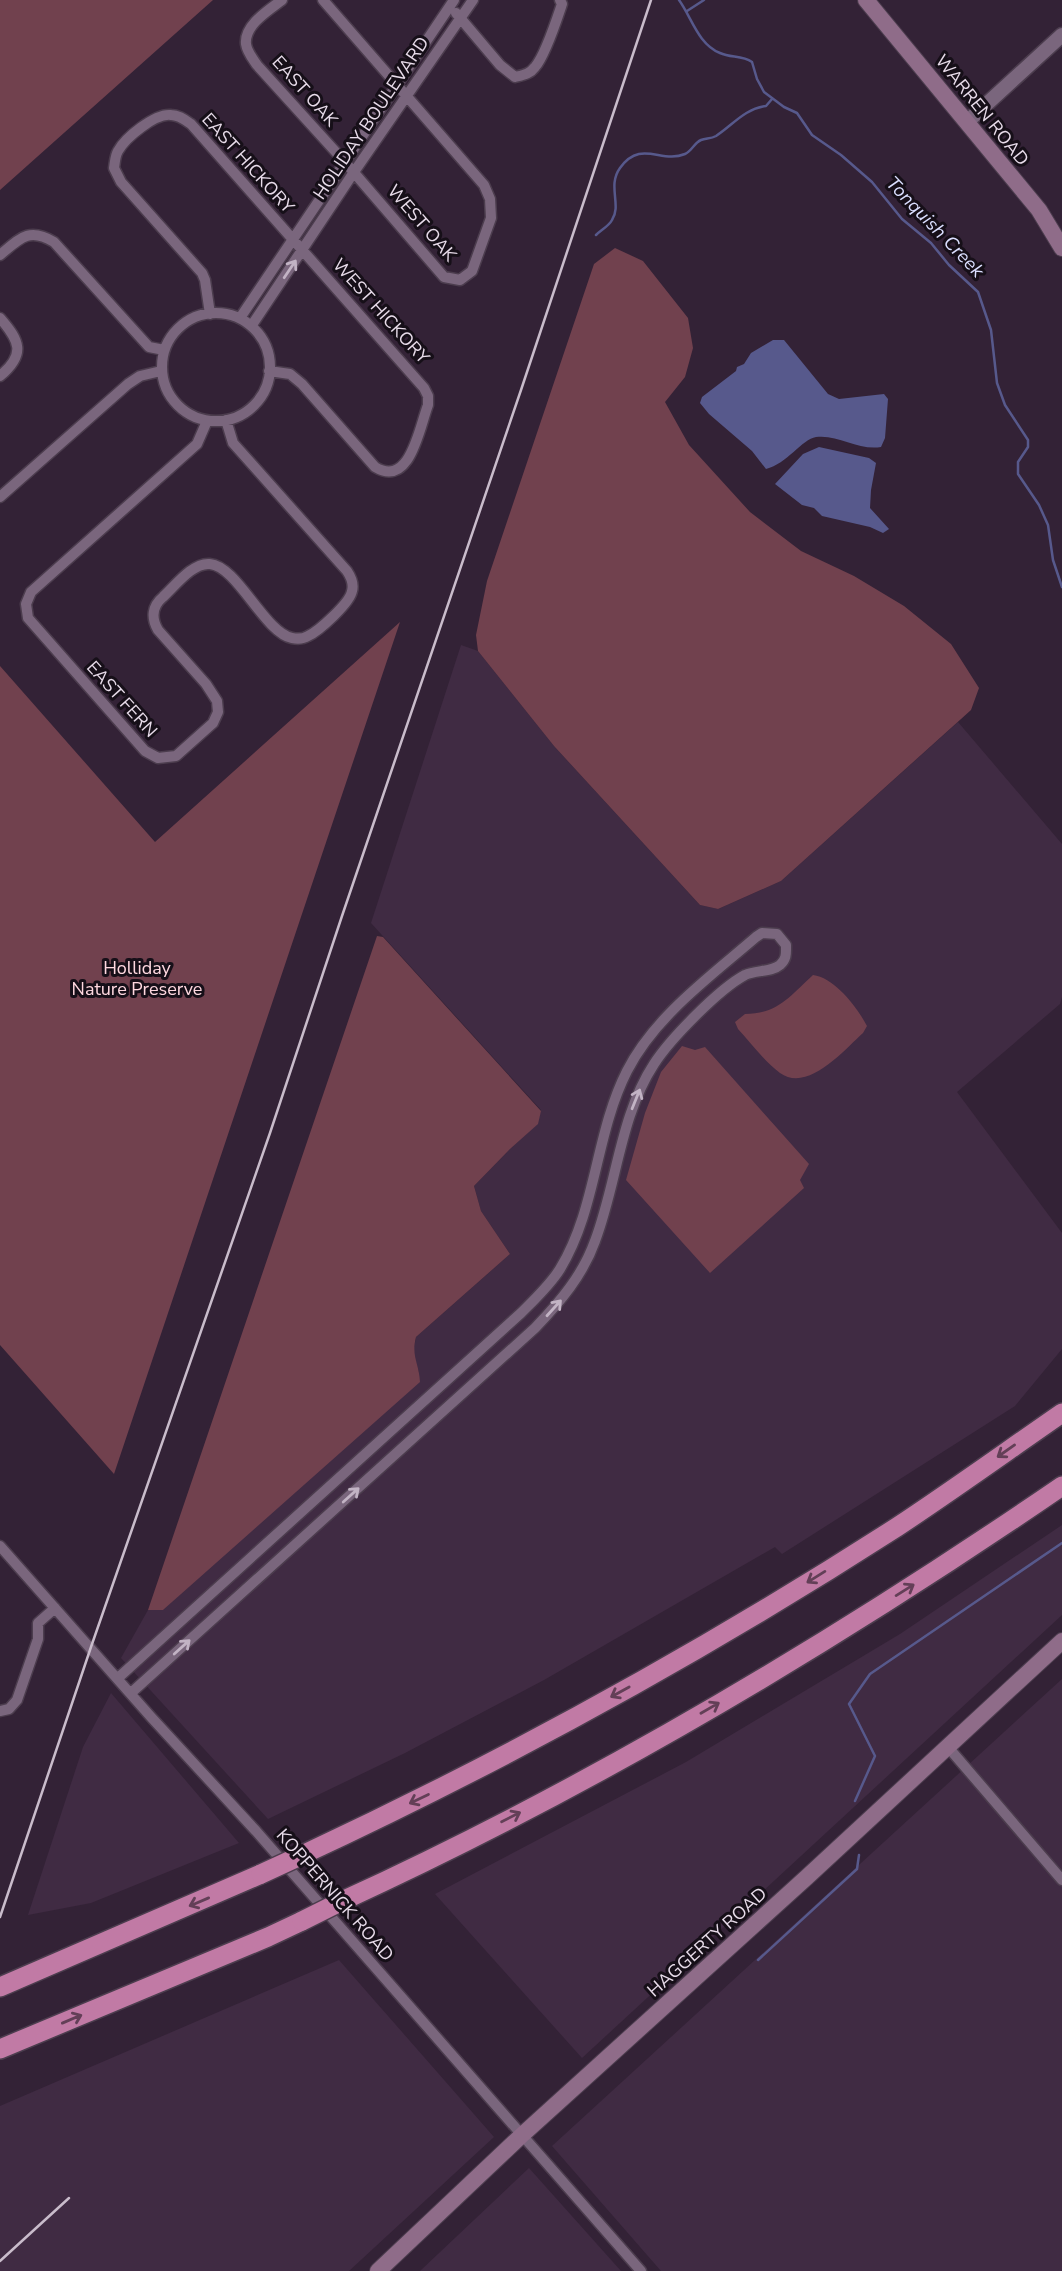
<svg xmlns="http://www.w3.org/2000/svg" width="1062" height="2271" font-family="'Nunito Sans',sans-serif">
	<style>
		.built { fill: #402b43 }
		.green { fill: #71414e }
		.water { fill: #57598c }
		.lines { fill: none; stroke-linecap: round; stroke-linejoin: round }
		.stream { stroke: #57598c; stroke-width: 2.5 }
		.minor-casing { stroke: #4c3d4e; stroke-width: 13 }
		.tertiary-casing { stroke: #4c3d4e; stroke-width: 17 }
		.secondary-casing { stroke: #4c3d4e; stroke-width: 18 }
		.motorway-casing { stroke: #4c3d4e; stroke-width: 22 }
		.minor { stroke: #7a667d; stroke-width: 10 }
		.tertiary { stroke: #7a667d; stroke-width: 14 }
		.secondary { stroke: #8f6c89; stroke-width: 16 }
		.motorway { stroke: #c17aa5; stroke-width: 19 }
		.rail { stroke: #c9bccb; stroke-width: 2.5 }
		.motorway-bridge-casing { stroke: #4c3d4e; stroke-width: 22; stroke-linecap: butt }
		.motorway-bridge { stroke: #c17aa5; stroke-width: 19 }
		.oneway { stroke: #c2b3c4 }
		.oneway2 { stroke: #633f57 }
		.labels { text-anchor: middle; dominant-baseline: central; stroke-width: 6; stroke-linejoin: round; paint-order: stroke }
		.street-label { font-size: 18px; fill: #e8dcea; stroke: #160f18 }
		.park-label { font-size: 18px; fill: #ffd8e0; stroke: #160f18 }
		.water-label { font-size: 19px; font-style: italic; fill: #dadefe; stroke: #160f18 }
	</style>
	<rect width="100%" height="100%" fill="#332236"/>
	<path class="built" d="M 461,645 L 478,651 L 554,746 L 700,905 L 718,909 L 781,881 L 958,722 L 1062,844 L 1062,997 L 1060,1004 L 957,1092 L 1062,1233 L 1062,1349 L 1015,1406 L 782,1554 L 775,1547 L 544,1680 L 405,1753 L 268,1819 L 121,1658 L 148,1610 L 163,1610 L 419,1372 L 413,1353 L 416,1337 L 510,1254 L 481,1211 L 474,1186 L 510,1149 L 537,1124 L 541,1110 L 371,923 Z
		M 1062,1525 L 1062,1615 L 582,2058 L 435,1894 L 686,1762 L 900,1634 Z
		M 1062,1679 L 1062,2271 L 661,2271 L 552,2146 Z
		M 111,1693 L 239,1843 L 91,1903 L 28,1915 L 83,1747 Z
		M 339,1960 L 494,2137 L 349,2271 L 0,2271 L 0,2106 Z
		M 529,2168 L 621,2271 L 420,2271 Z"/>
	<path class="green" d="M 0,0 L 213,0 L 0,190 Z
		M 615,248 L 643,261 L 688,318 L 693,348 L 685,377 L 665,402 L 689,445 L 750,512 L 801,551 L 854,576 L 904,606 L 951,644 L 979,688 L 971,710 L 781,881 L 718,909 L 700,905 L 554,746 L 478,651 L 476,635 L 487,581 L 594,264 Z
		M 400,622 L 114,1474 L 0,1345 L 0,666 L 155,842 Z
		M 377,936 L 383,937 L 541,1111 L 538,1124 L 510,1149 L 474,1186 L 481,1211 L 510,1254 L 416,1337 C 411,1357 419,1362 420,1382 L 163,1610 L 148,1610 Z
		M 813,975 C 835,978 857,1007 867,1026 L 863,1033 C 844,1050 808,1093 780,1073 C 765,1062 751,1043 738,1029 L 735,1022 L 745,1014 C 778,1014 790,996 813,975 Z
		M 682,1046 L 695,1050 L 705,1047 L 809,1164 L 800,1180 L 804,1188 L 710,1273 L 626,1180 L 645,1113 L 661,1072 Z"/>
	<path class="water" d="M 773,340 L 784,340 L 828,394 L 839,399 L 884,394 L 888,399 L 885,438 L 881,447 C 859,451 838,434 816,437 C 802,439 787,464 766,469 L 752,451 L 709,414 L 700,403 L 702,397 L 736,371 L 737,367 L 744,364 L 751,353 Z
		M 819,447 L 869,458 L 876,463 L 871,490 L 870,508 L 889,529 L 883,533 L 870,527 L 822,516 L 814,508 L 802,505 L 775,484 L 803,454 Z"/>
	<g class="lines">
		<path class="stream" d="M 679,0 C 692,18 698,44 720,53 C 731,58 742,55 752,62 L 757,79 L 764,92 L 784,107 L 797,113 L 812,135 L 841,155 L 872,182 L 902,219 L 931,243 L 949,265 L 978,292 L 991,330 L 997,383 L 1005,405 L 1028,440 L 1028,447 L 1018,462 L 1018,474 L 1039,505 L 1048,525 L 1053,560 L 1062,587
			M 687,11 L 704,0
			M 596,235 C 601,230 609,226 612,220 C 622,205 607,186 620,168 C 641,139 661,164 685,154 C 692,151 694,143 701,140 C 706,138 711,139 716,136 C 733,125 744,109 766,106 L 772,99
			M 855,1801 L 875,1756 L 849,1704 L 870,1674 L 1062,1543
			M 758,1960 L 857,1869 L 859,1855"/>
		<defs>
			<path id="minor" d="M 282,0 C 269,10 244,25 246,44 C 247,52 253,59 257,65 L 344,161 L 444,277 L 460,280 L 472,271 L 491,218 L 490,199 L 484,185 L 323,0
				M 456,13 L 500,65 L 515,77 C 523,75 530,74 535,67 C 545,56 557,19 562,4 L 560,0
				M 0,255 C 20,238 29,227 54,242 L 149,347 L 164,350
				M162 367a54 54 0 1 1 108 0a54 54 0 1 1-108 0Z
				M 210,314 L 205,280 L 202,273 L 121,182 L 114,168 C 115,162 115,156 118,151 C 125,138 155,113 171,115 C 179,115 185,120 191,124 L 424,388 L 428,396 L 428,405 C 419,429 410,488 375,467 L 302,384 L 290,374 L 269,371
				M 0,318 C 20,341 26,354 0,376
				M 240,318 L 454,0
				M 252,325 L 354,172 L 473,0
				M 207,421 L 197,444 L 31,592 L 26,604 L 28,618 L 145,751 L 158,758 L 176,756 L 213,723 L 218,712 L 217,701 L 206,684 L 158,630 C 151,618 152,606 163,597 C 175,586 193,562 210,564 C 237,566 265,633 292,638 C 297,639 303,639 308,636 C 319,631 350,603 352,591 C 354,584 351,577 347,571 L 233,443 L 226,420
				M 0,497 L 128,384 L 140,376 L 161,371
				M 0,1546 L 151,1717 L 256,1831 L 641,2271
				M 118,1678 L 521,1313 C 535,1299 550,1285 560,1269 C 597,1208 595,1134 627,1071 C 655,1016 711,976 756,937 L 762,933 L 777,934 L 786,945 C 786,953 787,959 780,965 C 772,972 756,970 745,975 C 719,989 670,1039 654,1064 C 620,1116 617,1183 595,1241 C 583,1275 560,1302 535,1328 L 131,1693
				M 0,1711 L 9,1709 L 17,1700 L 38,1639 L 38,1623 L 55,1608
				M 948,1747 L 1062,1880"/>
			<path id="tertiary" d="M 967,122 L 1062,35"/>
			<path id="secondary" d="M 866,0 L 1039,210 L 1062,248
				M 378,2271 L 522,2135 L 807,1877 L 1062,1641"/>
			<path id="motorway" d="M 300,1856 C 506,1760 706,1650 897,1527 C 953,1490 1007,1451 1062,1413
				M 340,1902 C 593,1786 833,1643 1062,1486
				M 0,1987 L 261,1874
				M 0,2049 L 268,1937 L 302,1921"/>
		</defs>
		<use href="#minor" class="minor-casing"/>
		<use href="#tertiary" class="tertiary-casing"/>
		<use href="#secondary" class="secondary-casing"/>
		<use href="#motorway" class="motorway-casing"/>
		<use href="#minor" class="minor"/>
		<use href="#tertiary" class="tertiary"/>
		<use href="#secondary" class="secondary"/>
		<use href="#motorway" class="motorway"/>
		<path class="rail" d="M 0,1917 L 91,1647 L 270,1133 L 342,916 L 521,390 L 651,0
			M 0,2261 L 69,2198"/>
		<defs>
			<path id="motorway-bridge" d="M 261,1874 L 300,1856
				M 302,1921 L 340,1902"/>
		</defs>
		<use href="#motorway-bridge" class="motorway-bridge-casing"/>
		<use href="#motorway-bridge" class="motorway-bridge"/>
	</g>
	<defs><path id="oneway-shaft" d="M-6 0H5M1.5-3L5.5 0L1.5 3" fill="none" stroke-width="1.6" stroke-linecap="round" stroke-linejoin="round" transform="scale(1.75)"/></defs>
	<g class="oneway">
		<use href="#oneway-shaft" transform="translate(290 269) rotate(-56)"/>
		<use href="#oneway-shaft" transform="translate(636 1099) rotate(-68)"/>
		<use href="#oneway-shaft" transform="translate(554 1308) rotate(-48)"/>
		<use href="#oneway-shaft" transform="translate(351 1495) rotate(-42)"/>
		<use href="#oneway-shaft" transform="translate(182 1647) rotate(-42)"/>
	</g>
	<g class="oneway2">
		<use href="#oneway-shaft" transform="translate(1006 1451) rotate(145)"/>
		<use href="#oneway-shaft" transform="translate(816 1577) rotate(148)"/>
		<use href="#oneway-shaft" transform="translate(905 1590) rotate(-32)"/>
		<use href="#oneway-shaft" transform="translate(620 1692) rotate(151)"/>
		<use href="#oneway-shaft" transform="translate(710 1708) rotate(-30)"/>
		<use href="#oneway-shaft" transform="translate(419 1799) rotate(154)"/>
		<use href="#oneway-shaft" transform="translate(511 1817) rotate(-27)"/>
		<use href="#oneway-shaft" transform="translate(199 1902) rotate(157)"/>
		<use href="#oneway-shaft" transform="translate(72 2019) rotate(-23)"/>
	</g>
	<g class="labels">
		<g class="street-label">
			<text transform="translate(305 91) rotate(48)">EAST OAK</text>
			<text transform="translate(982 110) rotate(51)">WARREN ROAD</text>
			<text transform="translate(371 118) rotate(-56)">HOLIDAY BOULEVARD</text>
			<text transform="translate(248 163) rotate(48)">EAST HICKORY</text>
			<text transform="translate(422 223) rotate(49)">WEST OAK</text>
			<text transform="translate(381 311) rotate(48)">WEST HICKORY</text>
			<text transform="translate(122 699) rotate(48)">EAST FERN</text>
			<text transform="translate(335 1895) rotate(49)">KOPPERNICK ROAD</text>
			<text transform="translate(707 1942) rotate(-42)">HAGGERTY ROAD</text>
		</g>
		<g class="park-label">
			<text x="137" y="968">Holliday<tspan x="137" dy="21">Nature Preserve</tspan></text>
		</g>
		<g class="water-label">
			<text transform="translate(935 227) rotate(46)">Tonquish Creek</text>
		</g>
	</g>
</svg>
